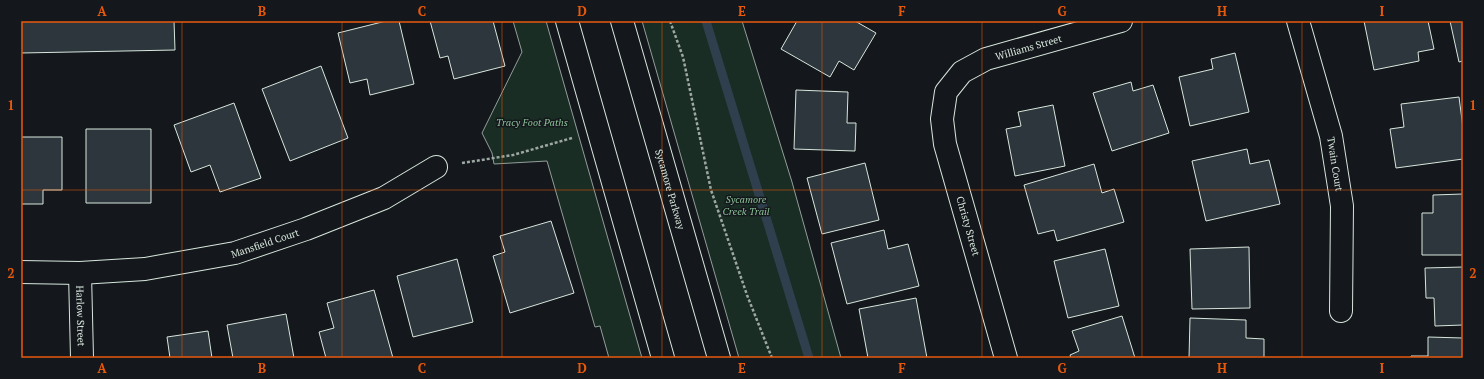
<svg xmlns="http://www.w3.org/2000/svg" width="1484" height="379" font-family="'PT Serif',serif">
	<style>
		.green { fill: #1a2d24; stroke: #939e99 }
		.lines { fill: none; stroke-linecap: round; stroke-linejoin: round }
		.stream { stroke: #2f3f4d; stroke-width: 9 }
		.building { fill: #2c363c; stroke: #d8e6dc }
		.street-casing { stroke: #d8e6dc; stroke-width: 24 }
		.secondary-casing { stroke: #d8e6dc; stroke-width: 24 }
		.path { stroke: #9da8a2; stroke-width: 2.5; stroke-dasharray: 3 2; stroke-linecap: butt }
		.street { stroke: #14181c; stroke-width: 22 }
		.secondary { stroke: #14181c; stroke-width: 22 }
		.grid { fill: none; stroke: #e8590c; stroke-width: 1; stroke-opacity: 0.55 }
		.labels { text-anchor: middle; dominant-baseline: central; stroke-width: 3; stroke-linejoin: round; paint-order: stroke }
		.street-label { font-size: 10px; fill: #d8e6dc; stroke: #14181c }
		.park-label { font-size: 10px; font-style: italic; fill: #8ac095; stroke: #14181c }
		.neatline { fill: none; stroke: #e8590c; stroke-width: 1.5 }
		.grid-label { font-size: 13px; text-anchor: middle; font-weight: bold; fill: #e8590c }
	</style>
	<rect width="100%" height="100%" fill="#14181c"/>
	<path class="green" d="M 513,21 L 546,21 L 642,358 L 609,358 L 600,326 L 595,327 L 547,161 L 494,164 L 492,153 L 482,133 L 522,52 Z
		M 642,21 L 742,21 L 792,182 L 841,358 L 739,358 Z"/>
	<g class="lines">
		<path class="stream" d="M 706,21 L 809,358"/>
	</g>
	<path class="building" d="M 21,21 L 174,21 L 175,50 L 21,53 Z
		M 386,21 L 399,21 L 414,84 L 370,95 L 367,79 L 350,83 L 338,33 Z
		M 430,21 L 493,21 L 505,66 L 454,79 L 448,56 L 440,58 Z
		M 797,21 L 855,21 L 876,33 L 854,70 L 839,61 L 830,77 L 781,49 Z
		M 1364,21 L 1428,21 L 1434,49 L 1418,52 L 1419,61 L 1374,70 Z
		M 1450,21 L 1463,21 L 1463,61 L 1459,62 Z
		M 1235,53 L 1249,112 L 1190,126 L 1179,77 L 1213,69 L 1211,59 Z
		M 321,66 L 348,138 L 290,161 L 262,89 Z
		M 1131,82 L 1133,91 L 1153,85 L 1169,133 L 1112,151 L 1093,93 Z
		M 796,90 L 848,92 L 847,123 L 856,123 L 855,151 L 794,149 Z
		M 1459,97 L 1463,128 L 1463,159 L 1396,168 L 1390,129 L 1404,127 L 1401,104 Z
		M 234,103 L 261,178 L 220,192 L 210,165 L 191,172 L 174,125 Z
		M 1053,105 L 1065,166 L 1015,176 L 1006,129 L 1021,126 L 1018,112 Z
		M 86,129 L 151,129 L 151,203 L 86,203 Z
		M 21,137 L 62,137 L 62,190 L 43,190 L 43,204 L 21,204 Z
		M 1247,149 L 1250,164 L 1269,160 L 1280,204 L 1206,221 L 1192,161 Z
		M 865,163 L 879,220 L 822,234 L 807,178 Z
		M 1094,164 L 1102,193 L 1114,189 L 1124,222 L 1057,241 L 1054,230 L 1038,234 L 1024,185 Z
		M 1463,194 L 1463,255 L 1422,255 L 1422,213 L 1433,213 L 1433,195 Z
		M 551,221 L 574,293 L 510,313 L 493,256 L 505,252 L 500,236 Z
		M 884,230 L 888,249 L 908,244 L 919,286 L 847,304 L 831,243 Z
		M 1249,247 L 1250,308 L 1192,309 L 1190,249 Z
		M 1105,249 L 1119,306 L 1068,318 L 1054,261 Z
		M 457,259 L 473,322 L 413,337 L 397,276 Z
		M 1463,267 L 1463,325 L 1435,326 L 1434,298 L 1426,298 L 1425,268 Z
		M 374,290 L 393,358 L 326,358 L 319,332 L 334,328 L 327,303 Z
		M 916,298 L 927,358 L 868,358 L 859,309 Z
		M 286,314 L 294,358 L 233,358 L 227,325 Z
		M 1122,316 L 1135,358 L 1071,358 L 1070,355 L 1079,351 L 1072,331 Z
		M 1190,318 L 1246,320 L 1246,338 L 1264,339 L 1264,358 L 1189,358 Z
		M 208,331 L 212,358 L 170,358 L 167,337 Z
		M 1428,337 L 1463,338 L 1463,358 L 1411,358 L 1411,356 L 1428,356 Z"/>
	<g class="lines">
		<defs>
			<g id="street">
				<path id="s1" d="M 1298,21 L 1331,136 L 1342,206 L 1341,311"/>
				<path id="s2" d="M 21,272 L 80,273 L 145,269 L 235,253 L 306,229 L 384,198 L 436,167"/>
				<path id="s3" d="M 80,273 L 82,358"/>
				<path id="s4" d="M 1006,358 L 945,144 L 942,119 L 946,92 L 962,72 L 986,59 L 1121,21"/>
			</g>
			<g id="secondary">
				<path d="M 567,21 L 663,358"/>
				<path id="s5" d="M 622,21 L 719,358"/>
			</g>
		</defs>
		<use href="#street" class="street-casing"/>
		<use href="#secondary" class="secondary-casing"/>
		<path class="path" d="M 670,21 L 683,57 L 711,190 L 747,295 L 772,358
			M 462,163 L 513,155 L 572,138"/>
		<use href="#street" class="street"/>
		<use href="#secondary" class="secondary"/>
	</g>
	<path class="grid" d="M 182,21 L 182,358M 342,21 L 342,358M 502,21 L 502,358M 662,21 L 662,358M 822,21 L 822,358M 982,21 L 982,358M 1142,21 L 1142,358M 1302,21 L 1302,358M 21,190 L 1463,190"/>
	<g class="labels">
		<g class="street-label">
			<text stroke="none"><textPath href="#s4" startOffset="372">Williams Street</textPath></text>
			<text stroke="none"><textPath href="#s1" startOffset="148">Twain Court</textPath></text>
			<text stroke="none"><textPath href="#s5" startOffset="175">Sycamore Parkway</textPath></text>
			<text transform="translate(968 226) rotate(74)">Christy Street</text>
			<text stroke="none"><textPath href="#s2" startOffset="247">Mansfield Court</textPath></text>
			<text stroke="none"><textPath href="#s3" startOffset="43">Harlow Street</textPath></text>
		</g>
		<g class="park-label">
			<text x="532" y="122">Tracy Foot Paths</text>
			<text x="746" y="199">Sycamore<tspan x="746" dy="12">Creek Trail</tspan></text>
		</g>
	</g>
	<rect width="1484" height="379" fill="none" stroke="#14181c" stroke-width="44"/>
	<rect x="22" y="22" width="1440" height="335" class="neatline"/>
	<g class="grid-label">
		<text x="102" y="16">A</text>
		<text x="262" y="16">B</text>
		<text x="422" y="16">C</text>
		<text x="582" y="16">D</text>
		<text x="742" y="16">E</text>
		<text x="902" y="16">F</text>
		<text x="1062" y="16">G</text>
		<text x="1222" y="16">H</text>
		<text x="1382" y="16">I</text>
		<text x="11" y="110">1</text>
		<text x="1473" y="110">1</text>
		<text x="11" y="278">2</text>
		<text x="1473" y="278">2</text>
		<text x="102" y="373">A</text>
		<text x="262" y="373">B</text>
		<text x="422" y="373">C</text>
		<text x="582" y="373">D</text>
		<text x="742" y="373">E</text>
		<text x="902" y="373">F</text>
		<text x="1062" y="373">G</text>
		<text x="1222" y="373">H</text>
		<text x="1382" y="373">I</text>
	</g>
</svg>
